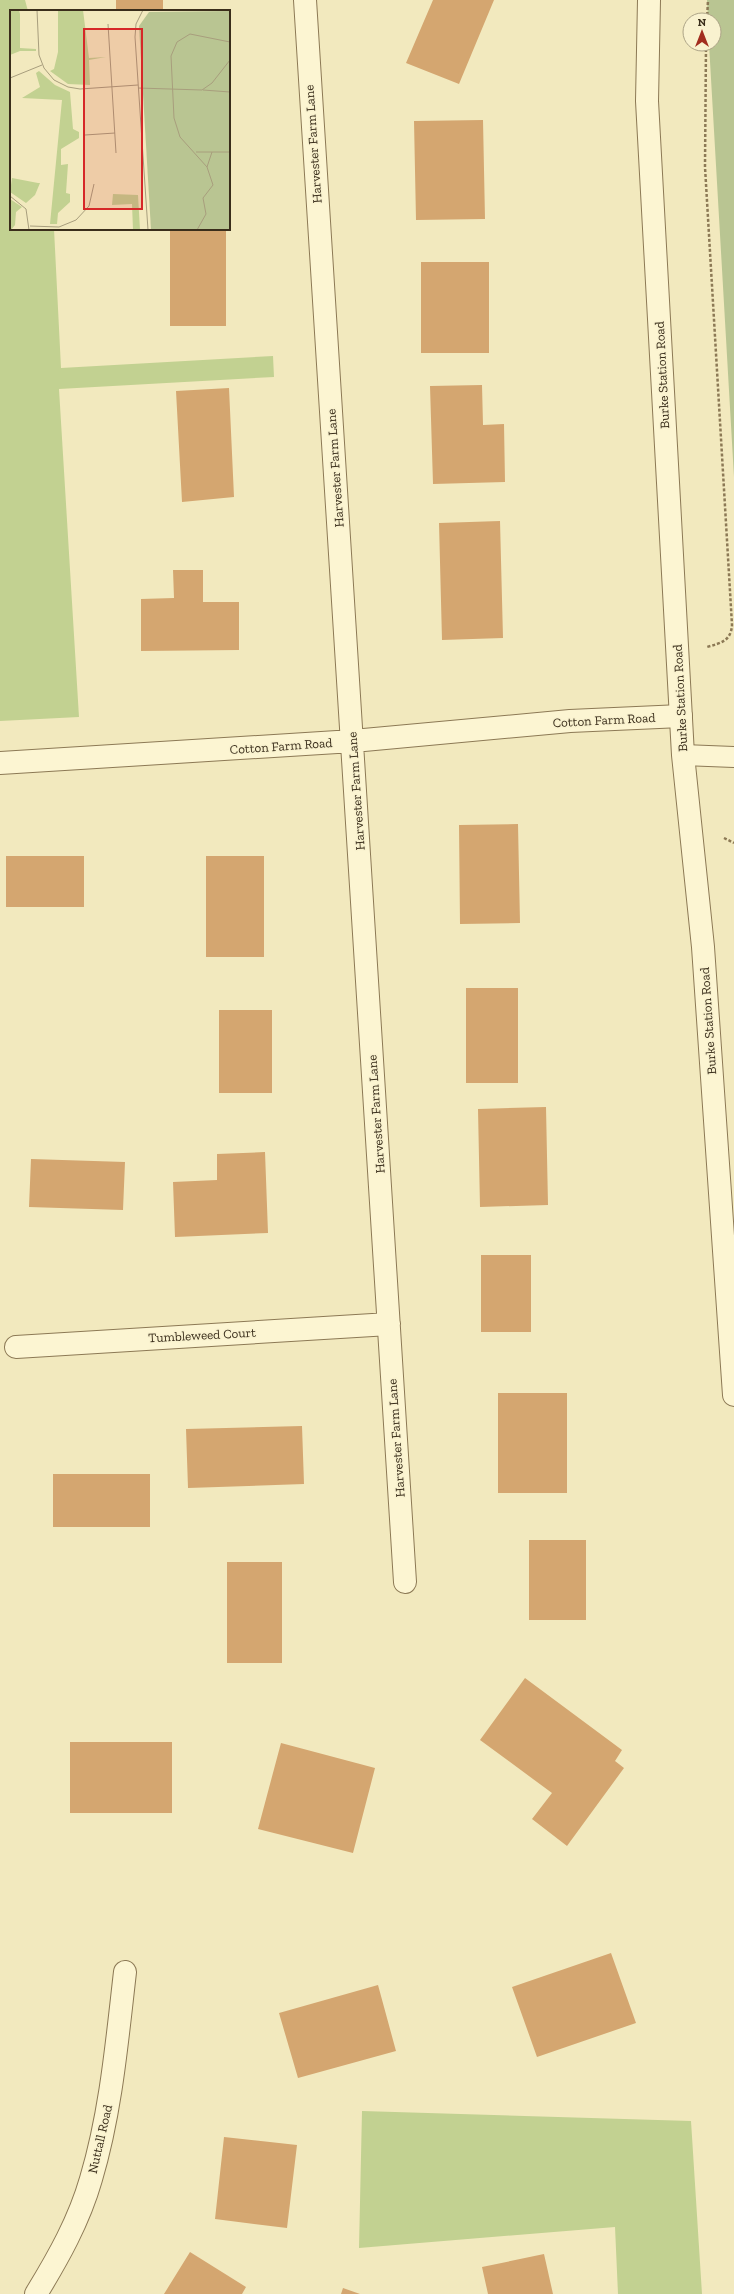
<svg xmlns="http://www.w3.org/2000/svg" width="734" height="2294" font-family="'Zilla Slab',serif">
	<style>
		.green { fill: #c2d191 }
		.cemetery { fill: #b9c592 }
		.building { fill: #d4a670 }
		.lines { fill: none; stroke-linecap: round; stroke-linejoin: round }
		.service-casing { stroke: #8c7955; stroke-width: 22 }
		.minor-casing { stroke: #8c7955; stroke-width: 24 }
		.tertiary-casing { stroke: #8c7955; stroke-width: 24 }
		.path { stroke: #8c7955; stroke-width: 2.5; stroke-dasharray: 3 2; stroke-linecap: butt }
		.service { stroke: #fcf5d2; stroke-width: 20 }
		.minor { stroke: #fcf5d2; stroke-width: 22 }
		.tertiary { stroke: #fcf5d2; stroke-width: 22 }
		.labels { text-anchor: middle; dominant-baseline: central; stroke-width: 3; stroke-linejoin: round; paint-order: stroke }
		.street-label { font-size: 13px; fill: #3a2e1b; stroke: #f9f2cf }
		.inset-road { fill: none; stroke: #a89e7d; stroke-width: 1 }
		.view { fill: #d62828; fill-opacity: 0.15; stroke: #d62828; stroke-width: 2 }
		.inset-edge { fill: none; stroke: #3a2e1b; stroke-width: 2 }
	</style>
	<rect width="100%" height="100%" fill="#f2e9be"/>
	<path class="green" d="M 0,0 L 25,0 L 28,11 L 11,11 L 11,229 L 54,229 L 61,368 L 273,356 L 274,377 L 59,389 L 79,717 L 0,721 Z
		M 362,2111 L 691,2121 L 702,2294 L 618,2294 L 615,2227 L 359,2248 Z"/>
	<path class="cemetery" d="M 707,0 L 734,0 L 734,477 L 709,44 L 714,44 L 714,20 L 708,20 Z"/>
	<path class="building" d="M 116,0 L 163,0 L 163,11 L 116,11 Z
		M 433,0 L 494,0 L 459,84 L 406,63 Z
		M 483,120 L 485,219 L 416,220 L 414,121 Z
		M 170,229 L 226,229 L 226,326 L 170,326 Z
		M 421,262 L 489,262 L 489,353 L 421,353 Z
		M 482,385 L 483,425 L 504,424 L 505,482 L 433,484 L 430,386 Z
		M 229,388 L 234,497 L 182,502 L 176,391 Z
		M 500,521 L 503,638 L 442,640 L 439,523 Z
		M 173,570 L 203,570 L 203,602 L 239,602 L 239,650 L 141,651 L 141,599 L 174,598 Z
		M 518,824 L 520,923 L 460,924 L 459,825 Z
		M 6,856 L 84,856 L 84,907 L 6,907 Z
		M 206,856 L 264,856 L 264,957 L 206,957 Z
		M 466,988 L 518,988 L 518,1083 L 466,1083 Z
		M 219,1010 L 272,1010 L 272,1093 L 219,1093 Z
		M 546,1107 L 548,1205 L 480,1207 L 478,1109 Z
		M 265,1152 L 268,1233 L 175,1237 L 173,1182 L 217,1180 L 217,1154 Z
		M 31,1159 L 125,1162 L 123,1210 L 29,1207 Z
		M 481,1255 L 531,1255 L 531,1332 L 481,1332 Z
		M 498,1393 L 567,1393 L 567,1493 L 498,1493 Z
		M 302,1426 L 304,1484 L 188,1488 L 186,1429 Z
		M 53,1474 L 150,1474 L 150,1527 L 53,1527 Z
		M 529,1540 L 586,1540 L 586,1620 L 529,1620 Z
		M 227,1562 L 282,1562 L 282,1663 L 227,1663 Z
		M 525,1678 L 622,1750 L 615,1761 L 624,1768 L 567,1846 L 532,1819 L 552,1793 L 480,1740 Z
		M 70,1742 L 172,1742 L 172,1813 L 70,1813 Z
		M 281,1743 L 375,1768 L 353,1853 L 258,1829 Z
		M 611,1953 L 636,2023 L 537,2057 L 512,1987 Z
		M 378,1985 L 396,2051 L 298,2078 L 279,2013 Z
		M 224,2137 L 297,2145 L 287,2228 L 215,2219 Z
		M 190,2252 L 246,2287 L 242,2294 L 164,2294 Z
		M 544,2254 L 553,2294 L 488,2294 L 482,2267 Z
		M 343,2288 L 360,2294 L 341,2294 Z"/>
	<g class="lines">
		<defs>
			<path id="service" d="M 683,755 L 734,757"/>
			<path id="minor" d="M 305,0 L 405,1582
				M 0,763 L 353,741 L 570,721 L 681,716
				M 16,1347 L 389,1324
				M 36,2294 C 58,2258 79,2221 91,2179 C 111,2112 117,2041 125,1972"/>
			<path id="tertiary" d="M 649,0 L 647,101 L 683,755 L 703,947 L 734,1395"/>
		</defs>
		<use href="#service" class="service-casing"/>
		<use href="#minor" class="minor-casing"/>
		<use href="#tertiary" class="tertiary-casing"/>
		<path class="path" d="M 707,20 L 708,0
			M 706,44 L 705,167 L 732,625 C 731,641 721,643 707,647
			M 724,838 L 734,843"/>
		<use href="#service" class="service"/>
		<use href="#minor" class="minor"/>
		<use href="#tertiary" class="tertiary"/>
	</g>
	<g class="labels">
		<g class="street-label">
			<text transform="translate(313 144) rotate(-94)">Harvester Farm Lane</text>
			<text transform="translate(662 375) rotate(-93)">Burke Station Road</text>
			<text transform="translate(335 468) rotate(-94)">Harvester Farm Lane</text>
			<text transform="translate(680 698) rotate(-93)">Burke Station Road</text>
			<text transform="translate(604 720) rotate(-3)">Cotton Farm Road</text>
			<text transform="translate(281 746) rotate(-4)">Cotton Farm Road</text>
			<text transform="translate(356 791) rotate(-94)">Harvester Farm Lane</text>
			<text transform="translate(708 1021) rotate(-94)">Burke Station Road</text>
			<text transform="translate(376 1114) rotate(-94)">Harvester Farm Lane</text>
			<text transform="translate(202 1335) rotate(-3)">Tumbleweed Court</text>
			<text transform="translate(396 1438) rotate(-94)">Harvester Farm Lane</text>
			<text transform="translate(100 2139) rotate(-77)">Nuttall Road</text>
		</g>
	</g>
	<g transform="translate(10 10)">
		<rect width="220" height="220" fill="#f2e9be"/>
		<path d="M 0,0 L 9,0 L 10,4 L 10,38 L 26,39 L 26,41 L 10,41 L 0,45 ZM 48,0 L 73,0 L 79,48 L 96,47 L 79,50 L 80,75 L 58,74 L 40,61 L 44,59 L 48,42 ZM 29,61 L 45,75 L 60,82 L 63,119 L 69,122 L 69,128 L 51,139 L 51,155 L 58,154 L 56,183 L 60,184 L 60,192 L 48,203 L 47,214 L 40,214 L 52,90 L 12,88 L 30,77 L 26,63 ZM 2,168 L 28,173 L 30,173 L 25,185 L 16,193 L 0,182 ZM 103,184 L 128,185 L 130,220 L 123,220 L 122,194 L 102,195 ZM 0,189 L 12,197 L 6,202 L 5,215 L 1,220 Z" fill="#c2d191"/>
		<path d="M 220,1 L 220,220 L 141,220 L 129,16 L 139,2 Z" fill="#b9c592"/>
		<path class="inset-road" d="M 27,0 L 29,45 L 34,58 L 44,70 L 58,77 L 70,79 L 128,75M 133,0 L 126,14 L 125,27 L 138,220M 98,14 L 106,143M 220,32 L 180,24 L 167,32 L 161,46 L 164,108 L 170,127 L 197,157 L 202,142 L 220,142M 0,68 L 32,55M 128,78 L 192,80 L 202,73 L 220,50M 193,80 L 220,82M 75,125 L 105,123M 186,142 L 202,142M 0,186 L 16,199 L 19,220M 20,216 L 49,217 L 66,210 L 79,196 L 84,174M 187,220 L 196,204 L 193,188 L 203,175 L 197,157"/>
		<path class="view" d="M 74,19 L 132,19 L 132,199 L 74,199 Z"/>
		<rect width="220" height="220" class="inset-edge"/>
	</g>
	<g transform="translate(702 32)"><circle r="19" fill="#f9f2cf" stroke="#ada487"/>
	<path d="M0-3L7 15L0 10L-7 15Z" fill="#a22d1f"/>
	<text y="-6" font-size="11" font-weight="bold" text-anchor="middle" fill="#3a2e1b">N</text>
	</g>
</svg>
